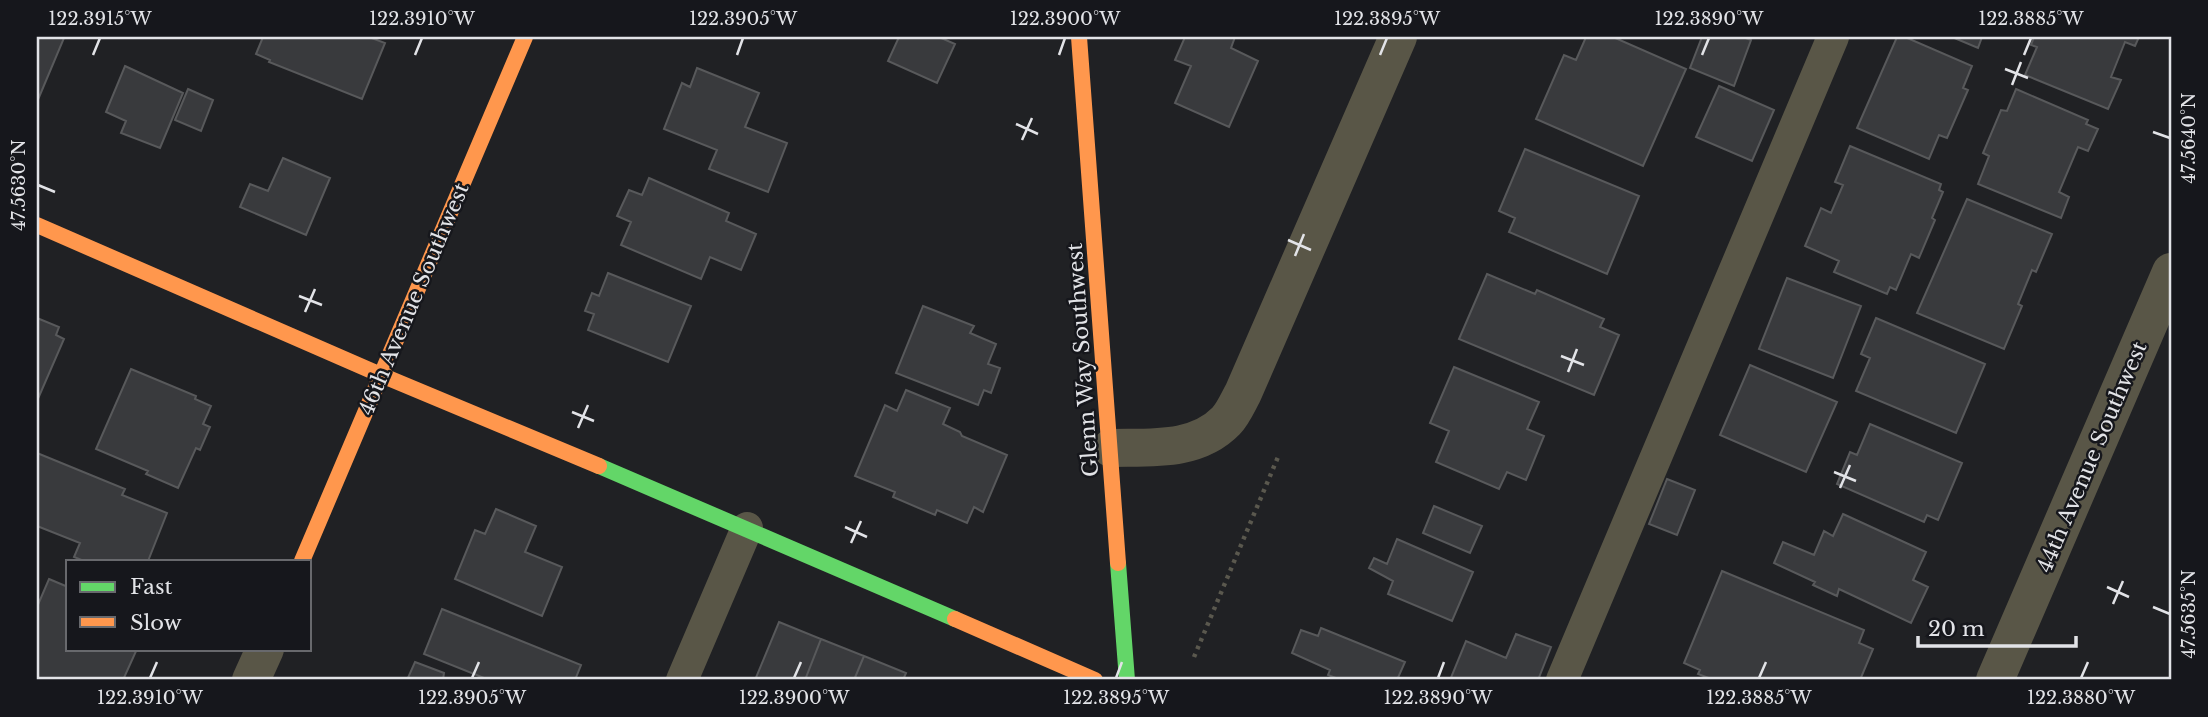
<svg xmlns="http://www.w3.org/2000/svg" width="2208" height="717" font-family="'Libre Baskerville',serif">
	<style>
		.building { fill: #393a3d; stroke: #58595b; stroke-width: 2 }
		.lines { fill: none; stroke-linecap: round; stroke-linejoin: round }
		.path { stroke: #5a584e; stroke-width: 4.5; stroke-dasharray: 3.5 5; stroke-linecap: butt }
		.lane { stroke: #595647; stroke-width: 32 }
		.street { stroke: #595647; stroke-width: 38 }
		.fast { stroke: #63d668; stroke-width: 16 }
		.slow { stroke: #ff974d; stroke-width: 16 }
		.ticks { fill: none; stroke: #e2e3e7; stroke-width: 2.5 }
		.labels { text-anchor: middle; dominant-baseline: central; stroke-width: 5; stroke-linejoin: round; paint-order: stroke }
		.street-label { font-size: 21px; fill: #e2e3e7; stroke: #16171c }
		.neatline { fill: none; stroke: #e2e3e7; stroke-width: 2.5 }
		.ticks-label { font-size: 18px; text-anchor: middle; fill: #e2e3e7 }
	</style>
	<rect width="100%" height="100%" fill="#202124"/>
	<path class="building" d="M 37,37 L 64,38 L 37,102 Z
		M 263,37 L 369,37 L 385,43 L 362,99 L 269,62 L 270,60 L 256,54 Z
		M 899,37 L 939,37 L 955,44 L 937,83 L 888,61 Z
		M 1185,37 L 1235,37 L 1231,48 L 1258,61 L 1229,127 L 1175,103 L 1191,66 L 1175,60 Z
		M 1586,37 L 1613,37 L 1686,69 L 1643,166 L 1536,119 L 1564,55 L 1576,60 Z
		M 1702,37 L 1743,37 L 1751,40 L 1734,86 L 1690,68 Z
		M 1897,37 L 1905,37 L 1972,66 L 1963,88 L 1968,90 L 1947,138 L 1939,135 L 1929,159 L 1857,128 Z
		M 1952,37 L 1982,37 L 1978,48 Z
		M 2034,37 L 2139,37 L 2135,46 L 2125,42 L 2111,77 L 2121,80 L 2108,109 L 2025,75 L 2037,47 L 2031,45 Z
		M 125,66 L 183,93 L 160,148 L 121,133 L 126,121 L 106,112 Z
		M 697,68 L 759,93 L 745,127 L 787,143 L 768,192 L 709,169 L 717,150 L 664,129 L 682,83 L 690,87 Z
		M 1719,86 L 1774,110 L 1752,161 L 1696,137 Z
		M 188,89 L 213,100 L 201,131 L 175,120 Z
		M 2016,89 L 2088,120 L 2086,124 L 2098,129 L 2088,151 L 2078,147 L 2059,192 L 2069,197 L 2061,218 L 1978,184 L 1989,156 L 1983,153 L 2001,110 L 2007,111 Z
		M 1850,146 L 1941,184 L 1939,190 L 1943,192 L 1932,218 L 1935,220 L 1919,258 L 1911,254 L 1896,290 L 1890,287 L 1887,294 L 1834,272 L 1839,261 L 1805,246 L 1821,208 L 1831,213 L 1843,185 L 1835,182 Z
		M 1525,149 L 1639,196 L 1607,274 L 1509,232 L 1515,218 L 1499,211 Z
		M 283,158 L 330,178 L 306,235 L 240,207 L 250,184 L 268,191 Z
		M 649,178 L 729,213 L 726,221 L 756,234 L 741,270 L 710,257 L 701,279 L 621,245 L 631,222 L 617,216 L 629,190 L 642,195 Z
		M 1967,199 L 2052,234 L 2036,272 L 2032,270 L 2018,304 L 2022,306 L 2004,349 L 1917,313 Z
		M 608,273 L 691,306 L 668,362 L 588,330 L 594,314 L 585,311 L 592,293 L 599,296 Z
		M 1487,274 L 1535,294 L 1537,290 L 1604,319 L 1600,327 L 1619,335 L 1594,395 L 1459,339 Z
		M 1787,278 L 1861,306 L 1833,378 L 1759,349 Z
		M 923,306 L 974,326 L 970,333 L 996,344 L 988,364 L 1000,368 L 991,393 L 984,390 L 978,405 L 896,373 Z
		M 37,318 L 59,327 L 56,335 L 64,339 L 37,401 Z
		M 1876,318 L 1985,364 L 1956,433 L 1856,391 L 1870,358 L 1861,354 Z
		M 1750,365 L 1837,402 L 1806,472 L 1720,435 Z
		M 1454,367 L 1539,402 L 1527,429 L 1544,436 L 1526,480 L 1507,472 L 1499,489 L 1436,462 L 1449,431 L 1430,423 Z
		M 131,369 L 196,396 L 195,399 L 211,406 L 203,424 L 210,427 L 200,450 L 196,448 L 178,488 L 146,474 L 148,471 L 96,449 Z
		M 906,390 L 950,408 L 943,424 L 960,432 L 962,436 L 1007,455 L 983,512 L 974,507 L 967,523 L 937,510 L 935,515 L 893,497 L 895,492 L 855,476 L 885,405 L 897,411 Z
		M 1870,424 L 1962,463 L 1938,520 L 1927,515 L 1924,522 L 1837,484 L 1850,452 L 1857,455 Z
		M 37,453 L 125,489 L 122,495 L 167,513 L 148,561 L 84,561 L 74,557 L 80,543 L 37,526 Z
		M 1667,479 L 1695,490 L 1677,535 L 1649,524 Z
		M 1434,506 L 1482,526 L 1470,553 L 1423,533 Z
		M 496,509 L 536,526 L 525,552 L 562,567 L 542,616 L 455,579 L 475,530 L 485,534 Z
		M 1843,514 L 1926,552 L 1913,580 L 1928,587 L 1911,623 L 1839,589 L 1837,596 L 1813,585 L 1815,582 L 1774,563 L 1783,542 L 1814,555 L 1824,531 L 1833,536 Z
		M 1397,539 L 1473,572 L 1452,621 L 1388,594 L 1393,581 L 1369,568 L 1374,558 L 1387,564 Z
		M 1722,571 L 1864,630 L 1859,643 L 1873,649 L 1860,680 L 1714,680 L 1698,674 L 1700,670 L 1684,663 Z
		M 49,579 L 68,587 L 68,649 L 137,649 L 123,680 L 37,680 L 37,607 Z
		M 442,609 L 581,665 L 575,680 L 489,680 L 424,654 Z
		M 779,622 L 821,639 L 805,680 L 755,680 Z
		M 1321,628 L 1405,662 L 1397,680 L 1341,680 L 1328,675 L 1330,670 L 1292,653 L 1301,630 L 1318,636 Z
		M 1516,634 L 1551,647 L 1538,680 L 1450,680 L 1466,641 L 1506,658 Z
		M 821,639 L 864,656 L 854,680 L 805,680 Z
		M 864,656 L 906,673 L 903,680 L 854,680 Z
		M 415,662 L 444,673 L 443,680 L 407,680 Z"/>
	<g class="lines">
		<path class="path" d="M 1194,657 L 1278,457"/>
		<path class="lane" d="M 682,680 L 747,528
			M 1562,680 L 1833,37"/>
		<path class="street" d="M 1111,448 C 1150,447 1196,452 1226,421 C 1233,414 1238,402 1243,393 L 1398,37
			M 251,680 L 265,649
			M 1995,680 L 2171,272"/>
		<path class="fast" d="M 599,466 L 955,619
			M 1118,563 L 1127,680"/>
		<path class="slow" d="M 1079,37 L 1118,563
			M 37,225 L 381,375 L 599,466
			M 302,561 L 525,37
			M 955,619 L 1095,680"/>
	</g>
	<path class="ticks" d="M 93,55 L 100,38M 415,55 L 422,38M 737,55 L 743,38M 1059,55 L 1065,38M 1380,55 L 1387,38M 1702,55 L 1709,38M 2024,55 L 2031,38M 2005,69 L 2028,78M 2012,85 L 2021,62M 1016,124 L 1038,134M 2153,132 L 2170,138M 1022,140 L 1032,118M 38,185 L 55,192M 1288,240 L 1311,250M 1295,256 L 1304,234M 299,296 L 322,305M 305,312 L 315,289M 1561,356 L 1584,365M 1568,372 L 1577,349M 572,412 L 594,421M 578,428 L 588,405M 1834,472 L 1856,481M 1840,488 L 1850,465M 845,527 L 867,537M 851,543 L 861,521M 2107,587 L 2129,597M 2113,604 L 2123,581M 2153,607 L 2170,614M 150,678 L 157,662M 472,678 L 479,662M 794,678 L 801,662M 1116,678 L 1122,662M 1438,678 L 1444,662M 1759,678 L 1766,662M 2081,678 L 2088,662"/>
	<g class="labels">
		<g class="street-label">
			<text transform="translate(414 299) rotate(-67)">46th Avenue Southwest</text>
			<text transform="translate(1083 360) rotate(-94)">Glenn Way Southwest</text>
			<text transform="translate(2092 457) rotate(-67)">44th Avenue Southwest</text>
		</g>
	</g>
	<rect width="2208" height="717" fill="none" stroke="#16171c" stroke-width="77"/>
	<rect x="66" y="560" width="245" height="91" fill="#16171c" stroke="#68696d" stroke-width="2"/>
	<rect x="80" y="582" width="35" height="10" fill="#63d668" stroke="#68696d" stroke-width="2"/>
	<text x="130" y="594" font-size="21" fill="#e2e3e7">Fast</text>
	<rect x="80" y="617" width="35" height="10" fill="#ff974d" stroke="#68696d" stroke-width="2"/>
	<text x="130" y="630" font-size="21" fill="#e2e3e7">Slow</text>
	<path d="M1918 636v10h158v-10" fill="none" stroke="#e2e3e7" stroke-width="3.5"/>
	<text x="1928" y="636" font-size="21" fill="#e2e3e7" stroke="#16171c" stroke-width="5" paint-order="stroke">20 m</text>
	<rect x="38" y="38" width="2132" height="640" class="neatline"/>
	<g class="ticks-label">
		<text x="100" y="25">122.3915°W</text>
		<text x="422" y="25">122.3910°W</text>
		<text x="743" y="25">122.3905°W</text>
		<text x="1065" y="25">122.3900°W</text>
		<text x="1387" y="25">122.3895°W</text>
		<text x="1709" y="25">122.3890°W</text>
		<text x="2031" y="25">122.3885°W</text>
		<text transform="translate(2189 138) rotate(-90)" y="6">47.5640°N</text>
		<text transform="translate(19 185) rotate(-90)" y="6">47.5630°N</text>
		<text transform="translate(2189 614) rotate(-90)" y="6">47.5635°N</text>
		<text x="150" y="704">122.3910°W</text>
		<text x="472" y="704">122.3905°W</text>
		<text x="794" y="704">122.3900°W</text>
		<text x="1116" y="704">122.3895°W</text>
		<text x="1438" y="704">122.3890°W</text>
		<text x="1759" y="704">122.3885°W</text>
		<text x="2081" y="704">122.3880°W</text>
	</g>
</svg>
